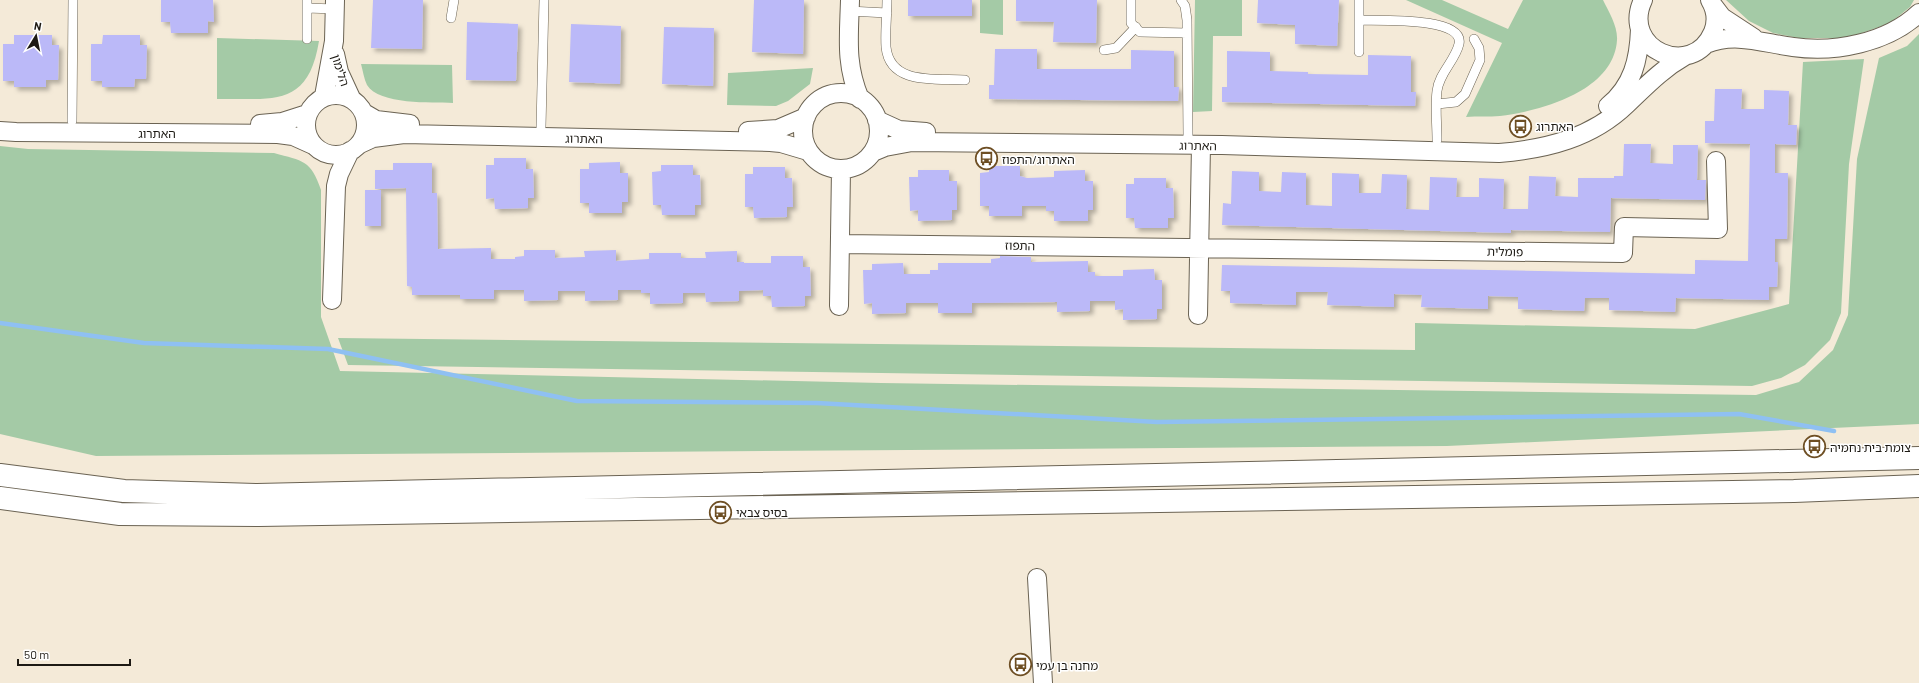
<svg xmlns="http://www.w3.org/2000/svg" width="1919" height="683" font-family="Barlow,'Noto Sans Hebrew',sans-serif">
	<style>
		.green { fill: #a4caa6 }
		.lines { fill: none; stroke-linecap: round; stroke-linejoin: round }
		.stream { stroke: #8fc0f2; stroke-width: 4.5 }
		.building { fill: #bbb9f8; filter: url(#shadow) }
		.service-casing { stroke: #6b6353; stroke-width: 10 }
		.minor-casing { stroke: #6b6353; stroke-width: 20 }
		.primary-casing { stroke: #6b6353; stroke-width: 24 }
		.service { stroke: #fff; stroke-width: 9 }
		.minor { stroke: #fff; stroke-width: 18 }
		.primary { stroke: #fff; stroke-width: 22 }
		.labels { text-anchor: middle; dominant-baseline: central; stroke-width: 3; stroke-linejoin: round; paint-order: stroke }
		.street-label { font-size: 12px; fill: #1d1a14; stroke: #fff }
		.poi-label { font-size: 12px; fill: #1d1a14; stroke: #fff; text-anchor: start }
	</style>
	<defs>
		<filter id="shadow"><feDropShadow dx="3.5" dy="3.5" stdDeviation="2" flood-color="#0004"/></filter>
	</defs>
	<rect width="100%" height="100%" fill="#f4ead8"/>
	<path class="green" d="M 980,0 L 1003,0 L 1003,35 L 980,33 Z
		M 1195,0 L 1242,0 L 1242,36 L 1213,36 L 1212,111 L 1193,112 Z
		M 1406,0 L 1442,0 L 1508,29 L 1523,0 L 1603,0 C 1609,12 1618,27 1617,40 C 1614,91 1541,111 1500,116 C 1489,117 1477,116 1466,117 L 1502,43 Z
		M 1726,0 L 1914,0 L 1910,7 L 1890,23 L 1848,38 L 1799,38 L 1773,33 L 1749,21 Z
		M 1919,34 L 1919,424 L 1447,446 L 96,456 L 0,434 L 0,146 L 28,149 L 274,153 C 303,161 311,160 321,190 L 321,317 L 340,371 L 881,383 L 1756,395 L 1799,382 L 1833,350 L 1848,315 L 1857,159 L 1879,58 L 1907,46 Z
		M 217,38 L 319,41 C 308,109 272,98 217,99 Z
		M 1864,59 L 1849,164 L 1841,313 L 1830,340 L 1805,365 L 1781,378 L 1752,386 L 348,365 L 338,338 L 1415,350 L 1415,323 L 1695,329 L 1789,304 L 1803,62 Z
		M 361,64 L 452,65 L 453,103 C 432,102 379,105 367,85 C 364,79 363,71 361,64 Z
		M 813,68 L 810,84 L 788,101 L 776,106 L 727,105 L 728,73 Z"/>
	<g class="lines">
		<path class="stream" d="M 0,323 L 144,343 L 328,349 L 577,401 L 817,403 L 1157,422 L 1739,414 L 1834,431"/>
	</g>
	<path class="building" d="M 161,0 L 213,0 L 214,22 L 208,21 L 208,33 L 171,33 L 170,22 L 161,22 Z
		M 373,0 L 423,0 L 422,49 L 371,48 Z
		M 754,0 L 804,0 L 803,54 L 752,52 Z
		M 908,0 L 972,0 L 972,16 L 908,16 Z
		M 1016,0 L 1097,0 L 1096,43 L 1053,42 L 1054,22 L 1016,21 Z
		M 1258,0 L 1339,0 L 1337,46 L 1295,44 L 1295,25 L 1257,23 Z
		M 467,22 L 518,24 L 516,81 L 466,80 Z
		M 571,24 L 621,26 L 620,84 L 569,82 Z
		M 664,27 L 714,28 L 713,86 L 662,84 Z
		M 14,35 L 52,35 L 52,45 L 59,45 L 58,80 L 46,80 L 46,87 L 14,87 L 14,81 L 3,81 L 3,44 L 14,44 Z
		M 103,35 L 140,35 L 140,45 L 147,45 L 146,79 L 135,79 L 134,87 L 102,87 L 102,81 L 91,81 L 91,44 L 102,44 Z
		M 995,49 L 1037,49 L 1037,69 L 1131,69 L 1131,50 L 1174,51 L 1174,87 L 1179,87 L 1178,101 L 989,99 L 989,85 L 994,85 Z
		M 1227,51 L 1270,52 L 1270,71 L 1308,72 L 1308,74 L 1368,75 L 1368,55 L 1411,56 L 1411,92 L 1416,92 L 1415,106 L 1222,102 L 1222,87 L 1227,87 Z
		M 1715,89 L 1742,89 L 1741,109 L 1764,109 L 1764,90 L 1789,91 L 1788,125 L 1797,125 L 1796,145 L 1775,144 L 1775,173 L 1788,173 L 1787,239 L 1775,239 L 1775,262 L 1778,262 L 1777,287 L 1769,287 L 1769,300 L 1676,298 L 1675,312 L 1609,310 L 1609,298 L 1585,298 L 1584,311 L 1518,309 L 1518,297 L 1488,296 L 1488,309 L 1421,307 L 1422,295 L 1394,294 L 1394,307 L 1327,305 L 1328,292 L 1296,292 L 1296,305 L 1230,303 L 1230,291 L 1221,291 L 1222,265 L 1695,274 L 1695,260 L 1748,261 L 1750,144 L 1705,143 L 1705,121 L 1714,121 Z
		M 1624,144 L 1651,144 L 1650,163 L 1673,164 L 1673,145 L 1698,145 L 1697,180 L 1706,180 L 1705,200 L 1611,198 L 1610,232 L 1511,230 L 1511,233 L 1222,225 L 1223,203 L 1231,204 L 1232,171 L 1259,172 L 1259,191 L 1281,192 L 1282,172 L 1306,173 L 1306,205 L 1332,206 L 1332,173 L 1359,174 L 1359,193 L 1381,193 L 1382,174 L 1407,175 L 1406,209 L 1429,210 L 1430,177 L 1457,178 L 1456,197 L 1479,197 L 1479,178 L 1504,179 L 1503,209 L 1528,209 L 1529,176 L 1556,177 L 1555,196 L 1578,197 L 1578,178 L 1614,178 L 1614,176 L 1623,176 Z
		M 494,158 L 526,158 L 526,169 L 533,169 L 534,198 L 528,198 L 528,208 L 495,209 L 494,198 L 486,199 L 486,165 L 494,165 Z
		M 620,162 L 620,173 L 628,173 L 628,202 L 622,202 L 622,213 L 589,213 L 589,203 L 580,203 L 580,169 L 589,169 L 589,163 Z
		M 393,163 L 432,163 L 432,193 L 437,193 L 438,249 L 491,248 L 491,259 L 515,259 L 515,257 L 524,256 L 524,250 L 555,250 L 555,258 L 585,257 L 584,251 L 616,250 L 616,261 L 649,259 L 649,253 L 681,253 L 681,258 L 706,258 L 705,252 L 737,251 L 737,262 L 744,262 L 744,263 L 771,263 L 771,256 L 803,256 L 803,267 L 810,267 L 811,296 L 805,296 L 805,306 L 772,307 L 771,296 L 763,296 L 763,290 L 739,291 L 739,301 L 706,302 L 705,293 L 683,293 L 683,303 L 650,304 L 650,293 L 641,293 L 641,290 L 618,290 L 618,300 L 585,301 L 585,291 L 558,291 L 558,300 L 524,301 L 524,290 L 494,290 L 494,299 L 460,299 L 460,295 L 412,295 L 412,287 L 407,286 L 406,188 L 375,189 L 375,170 L 393,170 Z
		M 661,165 L 693,165 L 693,175 L 700,175 L 701,205 L 695,205 L 695,215 L 662,215 L 661,205 L 653,205 L 652,172 L 661,171 Z
		M 989,166 L 1020,166 L 1020,176 L 1027,178 L 1054,177 L 1054,171 L 1085,170 L 1085,181 L 1093,181 L 1093,210 L 1088,210 L 1088,221 L 1054,221 L 1054,211 L 1046,211 L 1046,206 L 1022,206 L 1022,216 L 989,216 L 989,206 L 980,206 L 980,173 L 989,172 Z
		M 753,167 L 785,167 L 785,178 L 792,178 L 793,207 L 787,207 L 787,217 L 754,218 L 753,207 L 745,207 L 745,174 L 753,174 Z
		M 918,170 L 949,170 L 949,181 L 957,181 L 957,210 L 952,210 L 952,220 L 918,221 L 918,210 L 910,211 L 909,177 L 918,177 Z
		M 1134,178 L 1166,178 L 1166,188 L 1173,188 L 1174,218 L 1168,218 L 1168,228 L 1135,228 L 1134,218 L 1126,218 L 1126,184 L 1134,184 Z
		M 365,190 L 381,190 L 381,226 L 365,226 Z
		M 1000,256 L 1031,257 L 1031,262 L 1088,261 L 1088,272 L 1095,272 L 1095,276 L 1123,276 L 1123,270 L 1154,269 L 1155,280 L 1162,280 L 1162,309 L 1157,309 L 1157,319 L 1123,320 L 1123,309 L 1115,310 L 1115,301 L 1090,301 L 1090,311 L 1057,312 L 1057,302 L 978,303 L 972,303 L 972,313 L 938,313 L 938,303 L 906,303 L 906,313 L 872,314 L 872,303 L 864,304 L 863,270 L 872,270 L 872,264 L 903,263 L 904,274 L 930,274 L 930,270 L 938,270 L 938,263 L 991,263 L 991,259 L 1000,258 Z"/>
	<g class="lines">
		<defs>
			<path id="service" d="M 887,0 C 887,15 885,32 886,47 C 890,86 937,78 965,80
				M 1131,0 L 1131,23 L 1140,32 L 1187,33
				M 1181,0 L 1185,6 L 1187,20 L 1188,136
				M 1359,0 L 1359,52
				M 307,8 L 335,9
				M 849,11 L 887,13
				M 451,18 L 454,0
				M 1359,20 C 1376,21 1465,16 1459,44 C 1455,61 1439,73 1437,91 C 1435,107 1437,124 1437,140
				M 307,39 L 307,0
				M 1104,50 L 1116,48 L 1136,27
				M 1437,104 L 1456,102 L 1465,94 L 1480,60 L 1479,48 L 1474,39
				M 72,121 L 73,0
				M 541,127 L 544,0"/>
			<path id="minor" d="M 850,0 C 849,37 845,64 860,99
				M 1643,0 C 1620,49 1692,81 1713,32 C 1717,22 1716,10 1710,0
				M 1712,4 L 1722,17 L 1754,38
				M 1706,44 C 1735,32 1763,43 1793,47 C 1835,53 1887,43 1919,13
				M 335,54 L 339,72 L 351,98
				M803 131a38 38 0 1 1 76 0a38 38 0 1 1-76 0Z
				M306 125a30 30 0 1 1 60 0a30 30 0 1 1-60 0Z
				M 324,96 L 334,41 L 335,0
				M 1608,106 C 1633,86 1639,59 1640,29
				M 364,113 L 376,120 L 410,124
				M 877,120 L 899,130 L 926,132
				M 260,124 L 282,122 L 307,114
				M 0,131 L 16,132 L 278,134 L 293,136 L 313,145
				M 748,131 L 778,129 L 806,117
				M 360,144 L 373,138 L 404,134 L 770,142 L 781,143 L 808,151
				M 873,152 L 885,147 L 912,142 L 1222,145 L 1499,153 C 1547,149 1592,138 1627,104 C 1646,86 1662,69 1685,56
				M 840,244 L 1623,253 L 1624,227 L 1718,229 L 1716,161
				M 332,300 L 336,186 L 339,174 L 350,151
				M 839,306 L 841,169
				M 1198,315 L 1201,145
				M 1037,578 L 1043,683"/>
			<path id="primary" d="M 0,475 L 124,491 L 257,495 L 1919,458
				M 0,498 L 120,514 L 259,515 L 1794,491 L 1919,486"/>
		</defs>
		<use href="#service" class="service-casing"/>
		<use href="#minor" class="minor-casing"/>
		<use href="#primary" class="primary-casing"/>
		<use href="#service" class="service"/>
		<use href="#minor" class="minor"/>
		<use href="#primary" class="primary"/>
	</g>
	<defs>
		<symbol id="bus-ring" viewBox="-11 -11 22 22"><circle r="9.5" fill="#fff" stroke="#6e4f24" stroke-width="1.5"/><path d="M-5-6H5V4H4V6H2V4H-2V6H-4V4H-5ZM-3.5-4V0h7V-4ZM-3.5 1.2v1.5H-2V1.2ZM2 1.2v1.5H3.5V1.2Z" fill="#6e4f24"/></symbol>
	</defs>
	<g fill-rule="evenodd">
		<use href="#bus-ring" x="1508" y="114" width="25" height="25"/>
		<use href="#bus-ring" x="974" y="146" width="25" height="25"/>
		<use href="#bus-ring" x="1802" y="434" width="25" height="25"/>
		<use href="#bus-ring" x="708" y="500" width="25" height="25"/>
		<use href="#bus-ring" x="1008" y="652" width="25" height="25"/>
	</g>
	<g class="labels">
		<g class="street-label">
			<text transform="translate(341 70) rotate(72)">הלימון</text>
			<text x="157" y="133">האתרוג</text>
			<text transform="translate(584 138) rotate(1)">האתרוג</text>
			<text transform="translate(1198 145) rotate(1)">האתרוג</text>
			<text transform="translate(1020 245) rotate(1)">התפוז</text>
			<text transform="translate(1505 251) rotate(1)">פומלית</text>
		</g>
		<g class="poi-label">
			<text x="1536" y="126">האתרוג</text>
			<text x="1002" y="159">האתרוג/התפוז</text>
			<text x="1830" y="447">צומת בית נחמיה</text>
			<text x="736" y="512">בסיס צבאי</text>
			<text x="1036" y="665">מחנה בן עמי</text>
		</g>
	</g>
	<g transform="translate(36 36) rotate(10)" stroke="#ffffff" stroke-width="3" paint-order="stroke">
	<path d="M0-3L7 15L0 10L-7 15Z" fill="#1d1a14"/>
	<text y="-6" font-size="11" font-weight="bold" text-anchor="middle" fill="#1d1a14">N</text>
	</g>
	<path d="M18 659v6h112v-6" fill="none" stroke="#1d1a14" stroke-width="2"/>
	<text x="24" y="659" font-size="12" fill="#1d1a14" stroke="#ffffff" stroke-width="3" paint-order="stroke">50 m</text>
</svg>
